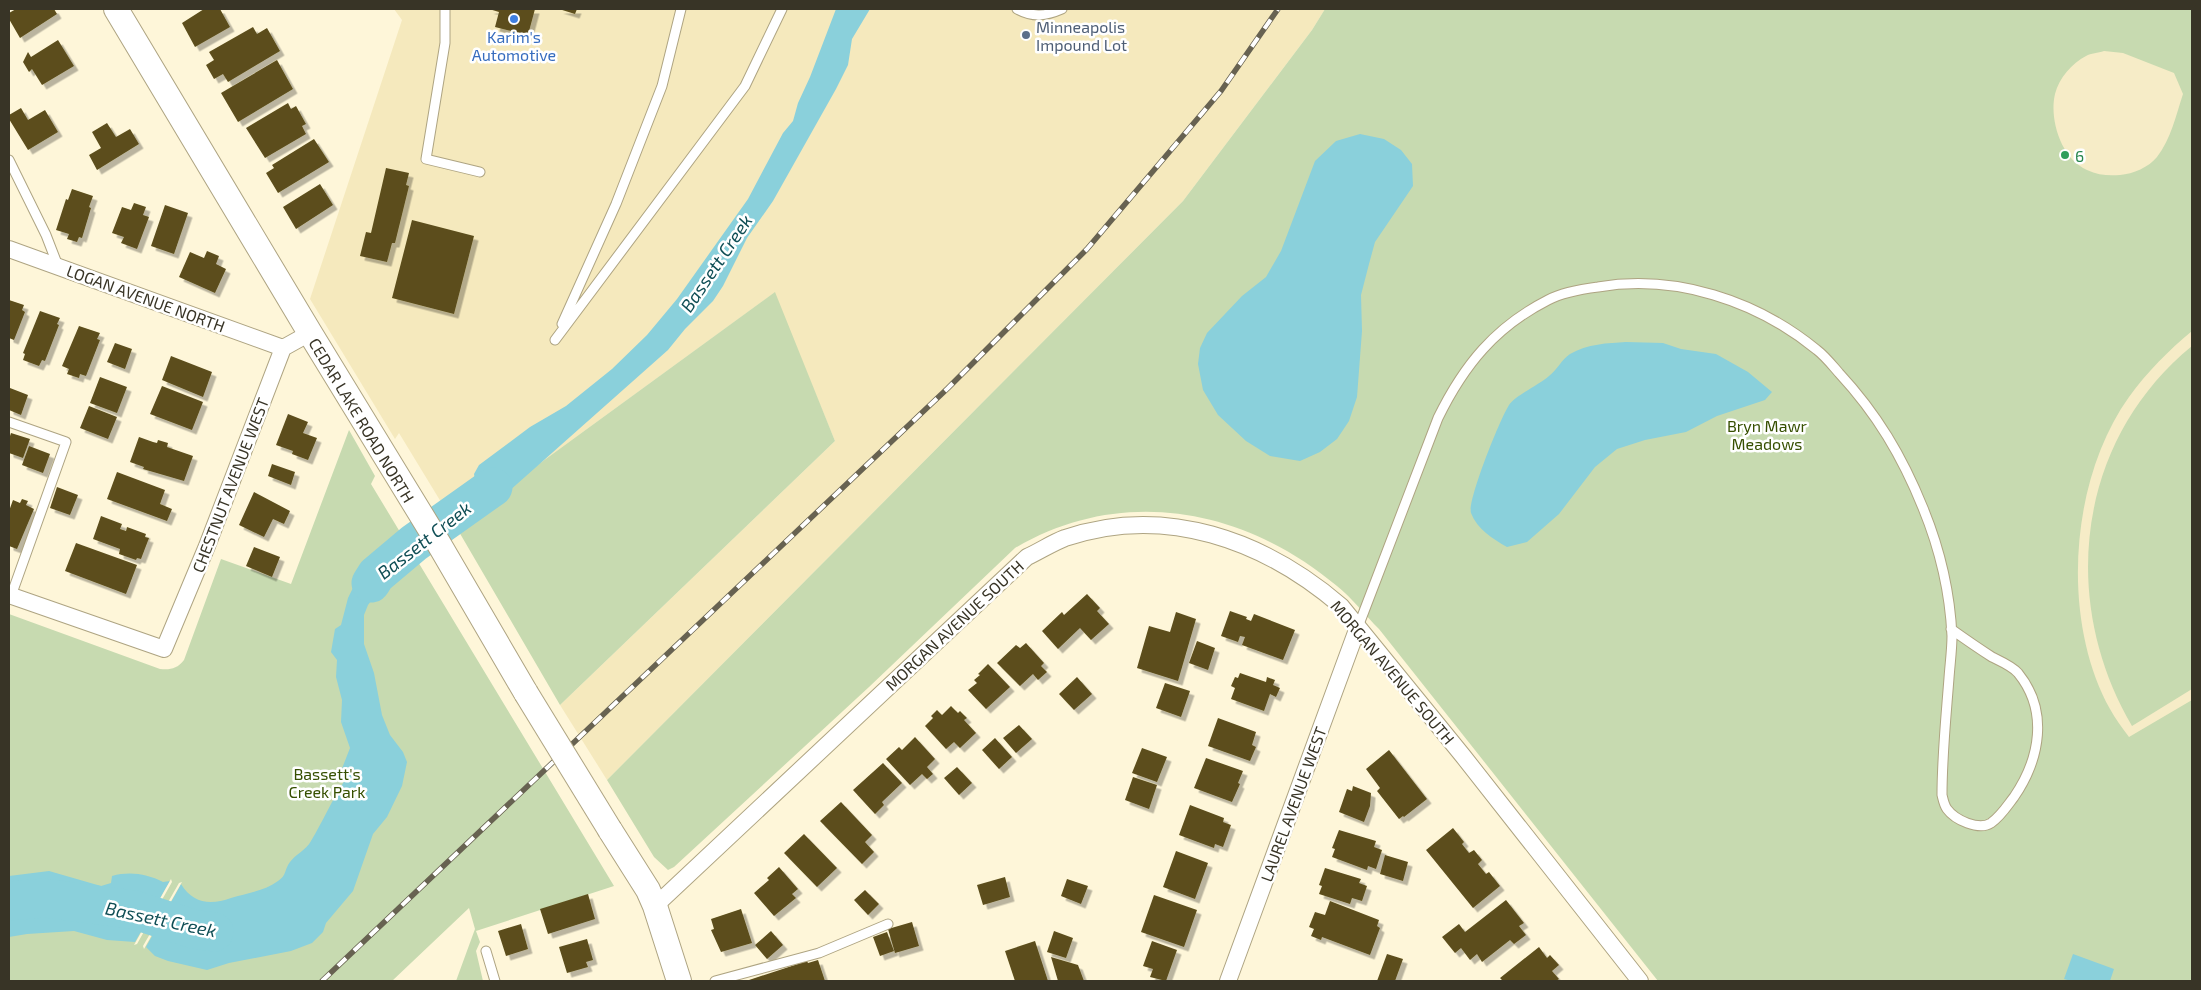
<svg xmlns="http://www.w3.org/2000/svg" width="2201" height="990" font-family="'Exo 2',sans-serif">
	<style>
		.built { fill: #f5e9bd }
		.green { fill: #c7dab0 }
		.sand { fill: #f6ecc7 }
		.water { fill: #8ad0db }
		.pier { fill: #fef6d9 }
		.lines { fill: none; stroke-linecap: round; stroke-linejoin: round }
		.river { stroke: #8ad0db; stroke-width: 39 }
		.building { fill: #5c4e1b; filter: url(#shadow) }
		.lane-casing { stroke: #aea482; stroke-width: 11 }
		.street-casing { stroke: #aea482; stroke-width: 18 }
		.secondary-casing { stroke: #aea482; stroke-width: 26 }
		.lane { stroke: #fff; stroke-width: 9 }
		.street { stroke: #fff; stroke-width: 16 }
		.secondary { stroke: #fff; stroke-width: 24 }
		.rail-casing { stroke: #676251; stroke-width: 5.5 }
		.rail { stroke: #fff; stroke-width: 4; stroke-dasharray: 11; stroke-linecap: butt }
		.secondary-bridge-casing { stroke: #aea482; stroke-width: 26; stroke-linecap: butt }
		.secondary-bridge { stroke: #fff; stroke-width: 24 }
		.shop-dot { fill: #3f7fe0; stroke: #fff; stroke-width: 2 }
		.service-dot { fill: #5c6f8a; stroke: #fff; stroke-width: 2 }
		.leisure-dot { fill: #2e9e5b; stroke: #fff; stroke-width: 2 }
		.labels { text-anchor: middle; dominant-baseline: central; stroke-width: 5; stroke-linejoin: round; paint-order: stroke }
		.service-label { font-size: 16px; fill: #4e5e75; stroke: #fff; text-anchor: start }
		.shop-label { font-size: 16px; fill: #366cbe; stroke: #fff }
		.leisure-label { font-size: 16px; fill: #27864d; stroke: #fff; text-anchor: start }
		.street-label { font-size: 16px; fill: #383426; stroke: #fff }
		.park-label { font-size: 16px; fill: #364f00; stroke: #fff }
		.water-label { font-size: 18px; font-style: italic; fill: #0f4e55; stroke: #fff }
	</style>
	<defs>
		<filter id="shadow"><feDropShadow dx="4.5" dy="4.5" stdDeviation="0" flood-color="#0004"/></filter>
	</defs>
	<rect width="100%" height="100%" fill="#fef6d9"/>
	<path class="built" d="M 394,9 L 1325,9 L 1312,30 L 1183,201 L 607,780 L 560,705 L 835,441 L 774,293 L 455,525 L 399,433 L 395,439 L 310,299 L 402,20 Z"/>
	<path class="green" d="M 1325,9 L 2192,9 L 2192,981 L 1658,981 L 1379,629 C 1365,615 1352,598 1337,586 C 1244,508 1122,485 1015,548 L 869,687 L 674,867 L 668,870 L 654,857 L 607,780 L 1183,201 L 1312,30 Z
		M 775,292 L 835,441 L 560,705 L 455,525 Z
		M 349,430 L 375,476 L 371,484 L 614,886 L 476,931 L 480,942 L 476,951 L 483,981 L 456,981 L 475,929 L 469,908 L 392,981 L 9,981 L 9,614 L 160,669 C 170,670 177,669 184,660 L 221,559 L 291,584 Z"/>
	<path class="sand" d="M 2104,51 L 2123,53 L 2174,73 L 2183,94 C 2176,115 2171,139 2157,157 C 2149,167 2133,174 2120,175 C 2108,176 2098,175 2087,170 C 2061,159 2049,119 2055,94 C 2059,78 2072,63 2086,56 C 2091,53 2098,53 2104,51 Z
		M 2192,331 L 2192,346 C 2077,440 2058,600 2132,726 L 2192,689 L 2192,700 L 2129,737 C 2122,728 2115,718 2110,709 C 2060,619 2070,479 2129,397 C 2147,372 2169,350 2192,331 Z"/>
	<path class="water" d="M 836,9 L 870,9 L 852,39 L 848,65 L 836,89 L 773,201 L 747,238 L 723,286 L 713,301 L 685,329 L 668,350 L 499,500 L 459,532 L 440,502 L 475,480 L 474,474 L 479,465 L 530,427 L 566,406 L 612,369 L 647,335 L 677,299 L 748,199 L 783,133 L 793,121 L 798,103 L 810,77 Z
		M 1360,134 L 1384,139 L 1401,150 L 1412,164 L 1413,186 L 1375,242 L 1369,264 L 1361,295 L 1362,331 L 1357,397 L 1349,421 L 1337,439 L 1320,452 L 1300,461 L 1270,456 L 1246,441 L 1218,415 L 1203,390 L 1198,364 L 1200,348 L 1207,333 L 1242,296 L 1266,277 L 1281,251 L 1315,161 L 1336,141 Z
		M 1626,342 L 1663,343 L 1681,349 L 1716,354 L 1748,372 L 1772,392 L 1765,400 L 1717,416 L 1686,432 L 1645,440 L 1617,449 L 1595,467 L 1559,514 L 1527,542 L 1507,547 C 1493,539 1477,529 1471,513 C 1467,501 1500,419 1509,405 C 1516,395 1539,385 1549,376 C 1557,370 1562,359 1570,354 C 1587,344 1608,343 1626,342 Z
		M 401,532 L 416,558 L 374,597 L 368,605 L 364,615 L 364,644 L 374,673 L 382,715 L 390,735 L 403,752 L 407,762 L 402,786 L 387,817 L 373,834 L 353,891 L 326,923 L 323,932 L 312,943 L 291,951 L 229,963 L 207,970 L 168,961 L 155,956 L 146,947 L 181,884 C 193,904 211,905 231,898 C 246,893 265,891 278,881 C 287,875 284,870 290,862 C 296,854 306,850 311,841 C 323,821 332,800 345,780 L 341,771 L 350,748 L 341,722 L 342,700 L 336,677 L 337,660 L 331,652 L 335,629 L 341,625 L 348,598 L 368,557 Z
		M 49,871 L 101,886 L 111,883 L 112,876 C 130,871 147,874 163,882 L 170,881 L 135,942 L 107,940 L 74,931 L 27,934 L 9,937 L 9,876 Z
		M 2073,954 L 2114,969 L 2110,981 L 2071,981 L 2064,979 Z"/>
	<path class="pier" d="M 171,879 L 172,882 L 137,944 L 134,945 Z
		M 182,882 L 144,949 L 143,946 L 179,883 Z"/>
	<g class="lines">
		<path class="river" d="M 371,583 L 376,575 L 414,543 L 493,487
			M 9,901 L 44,898 L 135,910 L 193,929 L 214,932"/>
	</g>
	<path class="building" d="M 16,9 L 54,9 L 57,14 L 20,38 L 9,19 L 9,13 Z
		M 204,9 L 220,9 L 230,27 L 195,47 L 182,23 Z
		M 489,9 L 535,9 L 528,35 L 495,27 L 499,12 Z
		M 559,9 L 577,9 L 575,14 Z
		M 253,27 L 257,34 L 267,28 L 280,51 L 228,82 L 223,74 L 214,79 L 206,65 L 214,60 L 209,52 Z
		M 58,40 L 74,66 L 42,85 L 32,69 L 29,72 L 23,62 L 28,52 L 31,57 Z
		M 277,60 L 293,89 L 238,122 L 221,93 Z
		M 288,103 L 291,109 L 296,106 L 306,124 L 302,126 L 306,134 L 265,158 L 246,128 Z
		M 21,108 L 28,120 L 45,110 L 58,132 L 28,150 L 9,119 L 9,115 Z
		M 107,123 L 116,137 L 130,129 L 139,144 L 97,170 L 89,155 L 101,148 L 92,132 Z
		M 314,139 L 329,162 L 278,193 L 266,173 L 274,168 L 272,165 Z
		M 386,168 L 409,173 L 406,185 L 409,186 L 395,243 L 392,243 L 387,262 L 360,256 L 366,232 L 371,233 Z
		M 320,184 L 333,205 L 296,229 L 283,207 Z
		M 72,189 L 93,196 L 89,207 L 91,208 L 82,238 L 79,237 L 77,242 L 67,239 L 69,234 L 56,230 L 66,199 L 68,200 Z
		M 134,203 L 146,207 L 143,215 L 149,217 L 137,249 L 121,243 L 124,237 L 112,233 L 122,207 L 131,210 Z
		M 165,205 L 188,213 L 174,254 L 151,246 Z
		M 412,220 L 474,236 L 454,314 L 392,298 Z
		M 207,251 L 219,256 L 216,264 L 226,269 L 215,293 L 179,277 L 190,252 L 204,258 Z
		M 9,300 L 24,305 L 22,310 L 25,312 L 14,340 L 9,338 Z
		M 40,311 L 60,318 L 57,324 L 59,325 L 45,361 L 42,360 L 39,366 L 23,360 L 25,354 L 23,353 Z
		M 79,326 L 100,333 L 97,339 L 100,340 L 86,376 L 80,374 L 79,378 L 67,374 L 69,369 L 62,366 Z
		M 115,343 L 132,349 L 125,369 L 107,362 Z
		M 171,356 L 212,372 L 203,397 L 162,380 Z
		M 100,377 L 127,387 L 117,413 L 90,403 Z
		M 162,386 L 203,402 L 192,430 L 150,414 Z
		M 10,388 L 28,395 L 21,415 L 9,410 Z
		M 89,406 L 117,417 L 108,439 L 80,428 Z
		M 288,414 L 308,422 L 303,433 L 317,438 L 308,460 L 292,454 L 293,451 L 276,445 Z
		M 11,433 L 30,439 L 23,458 L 9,453 L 9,439 Z
		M 139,437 L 153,442 L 157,443 L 158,440 L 168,443 L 167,447 L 193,456 L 184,481 L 143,469 L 144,467 L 130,462 Z
		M 29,446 L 50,454 L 43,473 L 22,465 Z
		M 272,464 L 295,472 L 291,485 L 268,476 Z
		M 117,472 L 165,490 L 160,504 L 172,509 L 167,521 L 107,499 Z
		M 57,487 L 78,495 L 70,515 L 50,508 Z
		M 254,492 L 290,511 L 284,524 L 273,519 L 264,537 L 239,525 Z
		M 22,499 L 28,501 L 26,505 L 34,509 L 17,549 L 9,546 L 9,511 L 13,500 L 20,503 Z
		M 101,516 L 122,524 L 120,529 L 126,531 L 127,527 L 146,534 L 145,537 L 149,538 L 141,559 L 137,558 L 136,560 L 119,554 L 120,549 L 93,539 Z
		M 76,543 L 137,565 L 126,594 L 65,571 Z
		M 254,547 L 280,557 L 272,577 L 246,566 Z
		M 1087,594 L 1100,608 L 1097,611 L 1109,624 L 1091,640 L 1080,628 L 1058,649 L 1042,631 L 1062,612 L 1064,615 Z
		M 1230,611 L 1247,617 L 1246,619 L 1251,621 L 1254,614 L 1295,630 L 1283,660 L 1242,645 L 1245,637 L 1240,636 L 1238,642 L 1221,636 Z
		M 1176,612 L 1196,619 L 1178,681 L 1137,668 L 1149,626 L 1170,632 Z
		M 1197,641 L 1215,648 L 1208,670 L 1189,663 Z
		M 1026,643 L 1044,663 L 1041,666 L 1047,672 L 1038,680 L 1033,674 L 1020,686 L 997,663 L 1016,645 L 1020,648 Z
		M 988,664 L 1010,687 L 986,709 L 968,690 L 977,683 L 974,680 L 980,675 L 978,674 Z
		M 1240,673 L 1266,682 L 1267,677 L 1275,680 L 1273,685 L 1280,688 L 1276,697 L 1270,694 L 1264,711 L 1231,699 L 1235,688 L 1231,686 L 1235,677 L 1238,678 Z
		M 1077,677 L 1092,694 L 1074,710 L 1059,694 Z
		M 1165,683 L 1190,691 L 1181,717 L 1156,708 Z
		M 951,706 L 958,713 L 960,711 L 967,718 L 964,720 L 976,733 L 960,748 L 954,742 L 946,749 L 925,726 L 933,718 L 931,716 L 937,710 L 942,715 Z
		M 1218,718 L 1256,732 L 1252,745 L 1256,747 L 1250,761 L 1208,746 Z
		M 1019,725 L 1032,739 L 1016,753 L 1003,738 Z
		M 915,737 L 935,759 L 927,767 L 933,774 L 927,779 L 922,774 L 910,785 L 886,759 L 899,747 L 902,750 Z
		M 995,738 L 1012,757 L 999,769 L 982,750 Z
		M 1142,748 L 1167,757 L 1157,782 L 1132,773 Z
		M 1389,750 L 1427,799 L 1404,817 L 1403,816 L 1399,819 L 1377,791 L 1380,788 L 1366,769 Z
		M 1206,758 L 1243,771 L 1238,783 L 1240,784 L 1232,802 L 1194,788 Z
		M 883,763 L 902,783 L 882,802 L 884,805 L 875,814 L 853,790 Z
		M 957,767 L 972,783 L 959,795 L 944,778 Z
		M 1133,777 L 1157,785 L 1149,809 L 1125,800 Z
		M 1353,786 L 1371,793 L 1370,806 L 1364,822 L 1339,812 L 1347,789 L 1352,791 Z
		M 841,802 L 872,835 L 865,842 L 874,852 L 862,864 L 820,821 Z
		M 1190,805 L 1224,818 L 1223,822 L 1231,825 L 1223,847 L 1215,844 L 1214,848 L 1179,835 Z
		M 1453,828 L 1464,842 L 1462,844 L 1469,853 L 1474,850 L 1482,860 L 1478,864 L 1486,874 L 1489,872 L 1500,886 L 1473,908 L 1426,850 Z
		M 1339,830 L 1376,841 L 1374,847 L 1382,850 L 1376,869 L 1368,866 L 1367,870 L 1332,857 L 1335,849 L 1332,848 Z
		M 804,834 L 837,868 L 817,887 L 784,853 Z
		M 1176,851 L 1208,863 L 1195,899 L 1163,887 Z
		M 1385,855 L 1408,862 L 1403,881 L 1380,874 Z
		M 779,867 L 798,889 L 792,894 L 796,898 L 774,916 L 754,893 L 769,880 L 767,878 Z
		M 1325,868 L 1361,879 L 1359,883 L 1367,886 L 1362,901 L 1352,898 L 1350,904 L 1319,894 L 1322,886 L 1319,885 Z
		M 1005,877 L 1010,897 L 983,905 L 977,885 Z
		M 1067,879 L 1088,886 L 1081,904 L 1061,896 Z
		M 865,890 L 879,904 L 868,915 L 854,900 Z
		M 588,894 L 595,919 L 548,934 L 540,909 Z
		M 1154,895 L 1197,910 L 1184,947 L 1141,932 Z
		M 1506,900 L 1524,923 L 1519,926 L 1526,935 L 1514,944 L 1510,940 L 1482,962 L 1477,954 L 1470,960 L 1461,948 L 1455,953 L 1442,937 L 1459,924 L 1465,932 Z
		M 1330,901 L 1379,920 L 1377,926 L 1380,928 L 1370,955 L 1322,937 L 1321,940 L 1311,936 L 1314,929 L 1309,927 L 1315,912 L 1325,915 Z
		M 741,909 L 752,943 L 721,952 L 711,930 L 714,929 L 711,919 Z
		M 912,922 L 919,946 L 895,953 L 888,929 Z
		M 521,924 L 528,949 L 506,956 L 498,931 Z
		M 771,931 L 783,945 L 767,959 L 755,945 Z
		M 1054,931 L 1073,938 L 1066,958 L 1047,952 Z
		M 887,932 L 894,951 L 880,956 L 873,937 Z
		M 587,939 L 593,960 L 586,962 L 588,967 L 567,973 L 559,947 Z
		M 1035,941 L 1048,981 L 1015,981 L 1005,951 Z
		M 1152,941 L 1177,950 L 1166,981 L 1150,977 L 1153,969 L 1143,966 Z
		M 1539,947 L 1547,958 L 1550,955 L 1559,965 L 1552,971 L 1559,979 L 1556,981 L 1503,981 L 1500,978 Z
		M 1387,954 L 1403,959 L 1395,981 L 1377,981 Z
		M 1051,957 L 1078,965 L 1084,981 L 1058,981 Z
		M 818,960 L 825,981 L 746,981 L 807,961 L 808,963 Z"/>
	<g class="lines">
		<defs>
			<path id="lane" d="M 445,9 L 445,43 L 426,159 L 480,172
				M 1017,9 C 1033,18 1046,16 1062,9
				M 9,160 L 46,235 L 58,266
				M 562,324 L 616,204 L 662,86 L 681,9
				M 555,340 L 745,86 L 782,9
				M 9,422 L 66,442 L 11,596
				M 1358,627 L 1438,418 C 1464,365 1495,327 1548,300 C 1563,292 1582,289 1598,287 C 1675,274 1756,300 1817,350 C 1825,356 1832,365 1839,373 C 1877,414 1902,456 1923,508 C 1939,547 1950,593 1952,636 C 1952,649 1950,664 1949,678 C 1946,717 1942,756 1942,795 C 1943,799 1944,805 1947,809 C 1955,820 1979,831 1991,823 C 2001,816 2007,806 2014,797 C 2040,759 2049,711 2018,673 C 2012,666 2000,661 1992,657 C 1978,648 1965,639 1951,629
				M 486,951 L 495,981
				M 715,981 L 819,953 L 888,924"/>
			<path id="street" d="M 9,249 L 283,348
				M 9,595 L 164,649 L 207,546 L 283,348 L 310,333
				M 655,906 L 1027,557 C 1040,551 1052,543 1065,538 C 1165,504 1264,540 1341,606 L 1463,756 L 1640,981
				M 1228,981 L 1358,627"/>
			<path id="secondary" d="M 116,9 L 310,333 L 439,544 L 526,693
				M 610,830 L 648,890 L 655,906 L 679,981"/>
		</defs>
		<use href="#lane" class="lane-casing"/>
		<use href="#street" class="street-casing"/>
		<use href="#secondary" class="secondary-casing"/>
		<use href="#lane" class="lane"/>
		<use href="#street" class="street"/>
		<use href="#secondary" class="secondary"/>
		<defs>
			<path id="rail" d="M 322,981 L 948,388 L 1087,249 L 1221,91 L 1278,9"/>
		</defs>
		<use href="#rail" class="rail-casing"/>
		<use href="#rail" class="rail"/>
		<defs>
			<path id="secondary-bridge" d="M 526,693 L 610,830"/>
		</defs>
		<use href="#secondary-bridge" class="secondary-bridge-casing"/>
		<use href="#secondary-bridge" class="secondary-bridge"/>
	</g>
	<circle class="shop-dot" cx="514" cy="19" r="5"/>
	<circle class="service-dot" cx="1026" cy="35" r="5"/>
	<circle class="leisure-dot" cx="2065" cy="155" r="5"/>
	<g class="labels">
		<g class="service-label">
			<text x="1036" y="26">Minneapolis<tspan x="1036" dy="18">Impound Lot</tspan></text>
		</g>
		<g class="shop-label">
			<text x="514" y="36">Karim's<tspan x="514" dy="18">Automotive</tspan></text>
		</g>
		<g class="leisure-label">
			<text x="2075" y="155">6</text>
		</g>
		<g class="street-label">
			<text transform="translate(146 298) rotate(20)">LOGAN AVENUE NORTH</text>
			<text transform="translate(362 420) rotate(59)">CEDAR LAKE ROAD NORTH</text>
			<text transform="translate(230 485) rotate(-69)">CHESTNUT AVENUE WEST</text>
			<text transform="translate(954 625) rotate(-43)">MORGAN AVENUE SOUTH</text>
			<text transform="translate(1393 672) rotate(50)">MORGAN AVENUE SOUTH</text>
			<text transform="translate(1293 804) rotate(-70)">LAUREL AVENUE WEST</text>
		</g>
		<g class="park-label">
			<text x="1767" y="425">Bryn Mawr<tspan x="1767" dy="18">Meadows</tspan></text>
			<text x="327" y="773">Bassett's<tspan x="327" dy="18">Creek Park</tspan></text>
		</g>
		<g class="water-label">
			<text transform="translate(716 263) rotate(-56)">Bassett Creek</text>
			<text transform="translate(424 540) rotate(-38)">Bassett Creek</text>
			<text transform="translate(161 919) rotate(12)">Bassett Creek</text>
		</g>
	</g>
	<rect width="2201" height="990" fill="none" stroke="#383426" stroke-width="20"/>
</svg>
